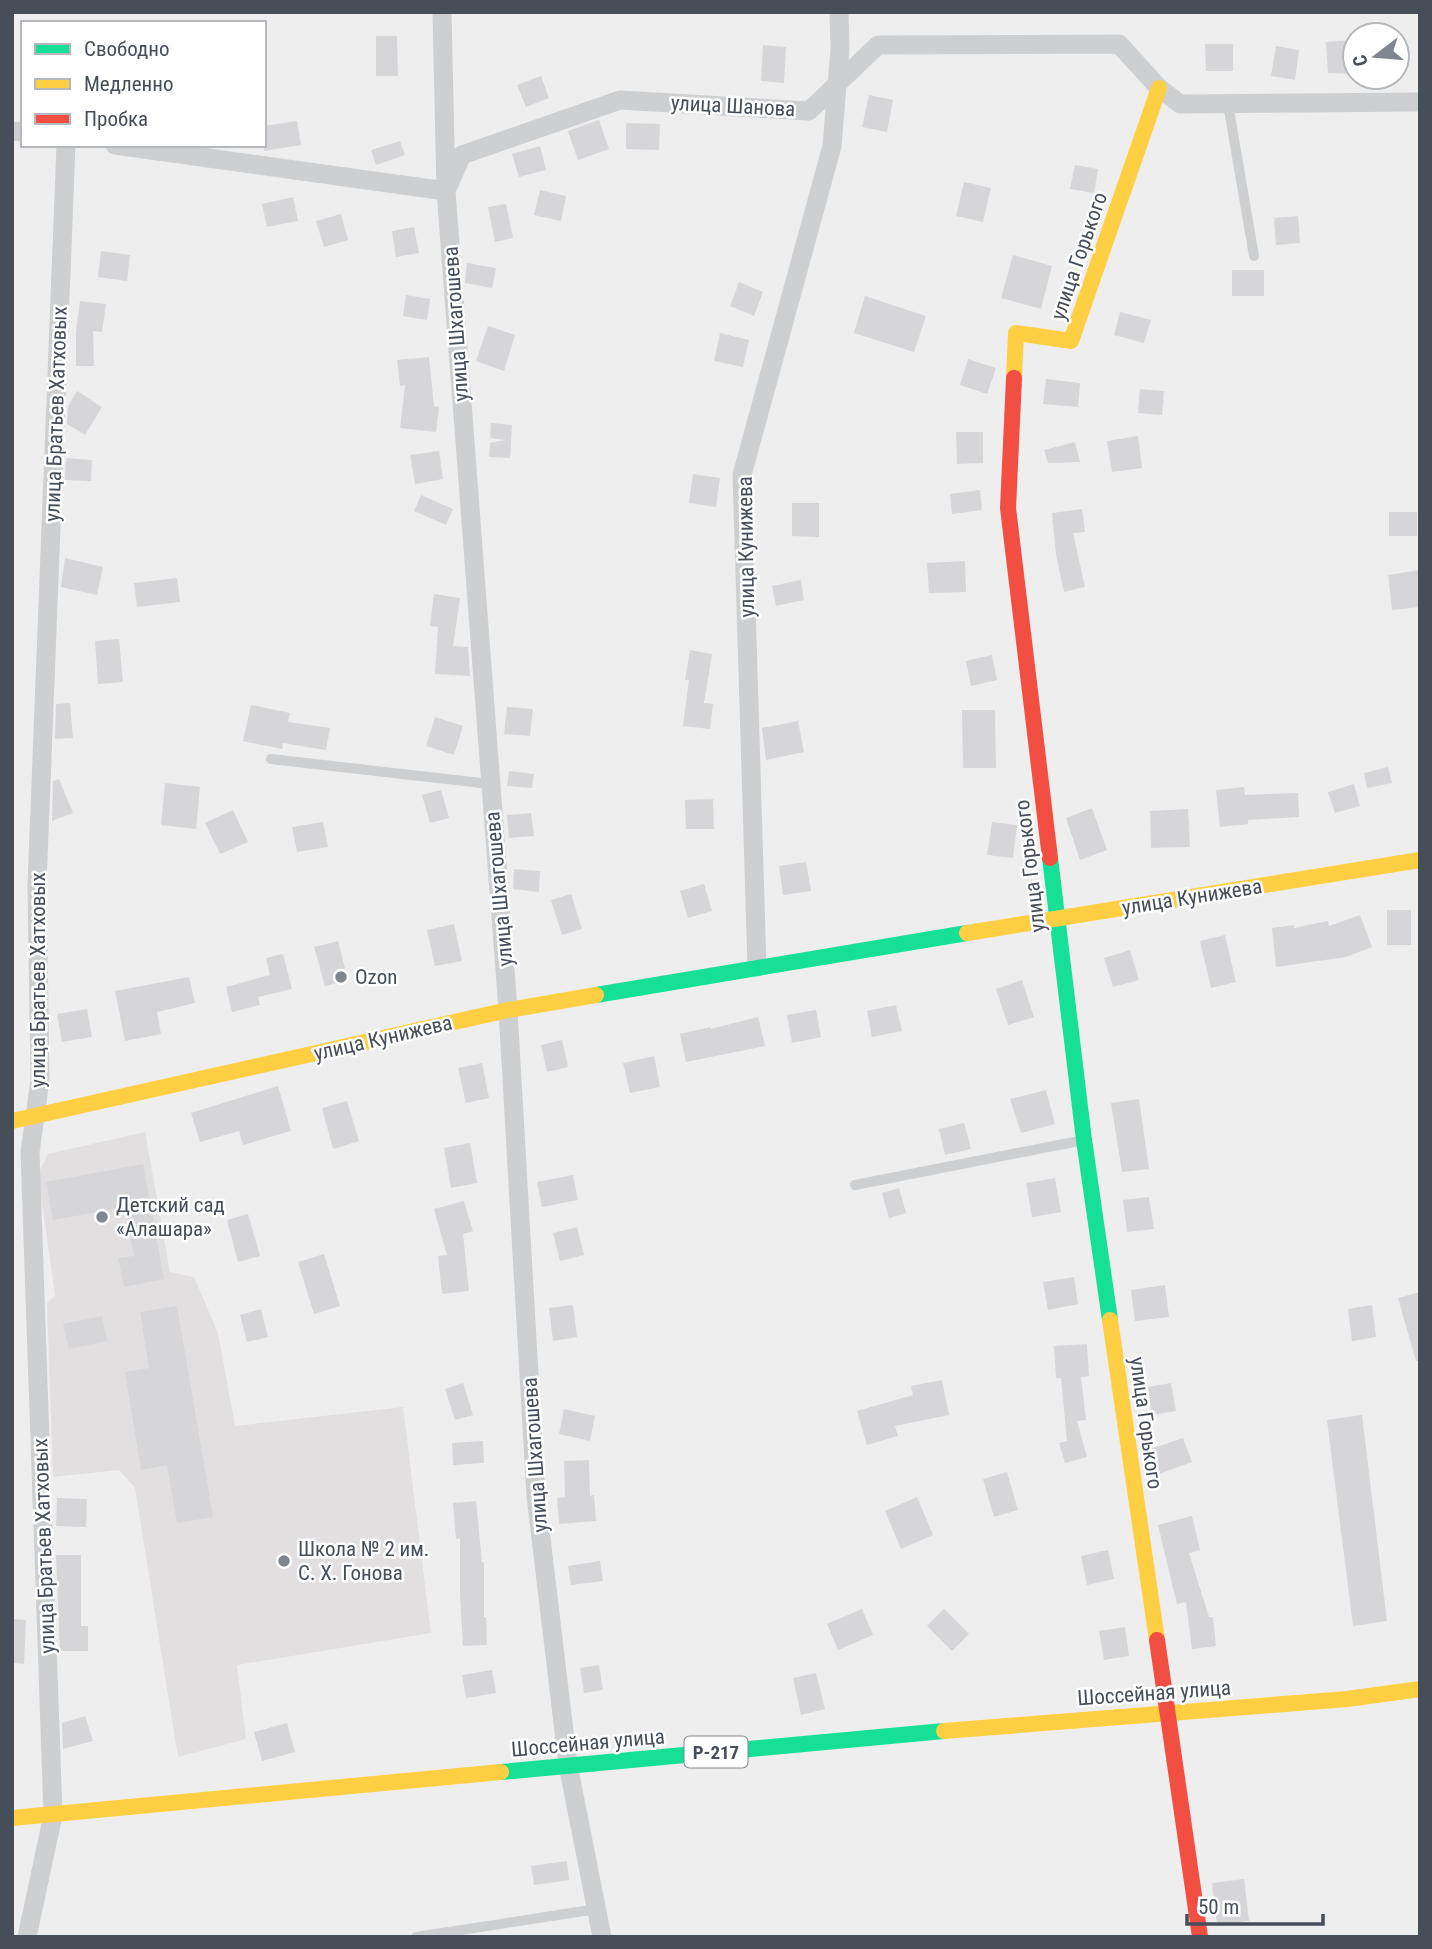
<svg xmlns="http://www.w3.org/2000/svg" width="1432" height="1949" font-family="'Roboto Condensed',sans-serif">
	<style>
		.education { fill: #e1dfe0 }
		.building { fill: #d6d6d9 }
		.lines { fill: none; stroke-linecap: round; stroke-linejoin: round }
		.lane { stroke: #cdcfd1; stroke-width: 10 }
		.street { stroke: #cdcfd1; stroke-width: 19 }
		.fast { stroke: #16e098; stroke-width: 16 }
		.slow { stroke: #ffcf43; stroke-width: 16 }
		.jam { stroke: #f24e42; stroke-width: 16 }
		.poi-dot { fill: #81868e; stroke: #fff; stroke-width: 2.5 }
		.labels { text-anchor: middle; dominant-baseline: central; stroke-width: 5; stroke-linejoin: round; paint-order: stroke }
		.shield { fill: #fff; stroke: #7e838c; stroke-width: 2 }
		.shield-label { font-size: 19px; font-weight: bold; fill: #464e5a }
		.street-label { font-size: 21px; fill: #464e5a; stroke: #fff }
		.poi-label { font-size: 21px; fill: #464e5a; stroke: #fff; text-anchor: start }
	</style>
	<rect width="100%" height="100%" fill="#efeeee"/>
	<path class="education" d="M 145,1132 L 170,1272 L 194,1277 L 218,1333 L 235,1426 L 403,1407 L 431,1633 L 237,1665 L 246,1739 L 178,1757 L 135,1488 L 119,1470 L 53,1477 L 47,1303 L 55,1295 L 38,1174 L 48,1154 Z"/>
	<path class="building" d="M 376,36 L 397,36 L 398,76 L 376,76 Z
		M 1355,40 L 1355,74 L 1328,73 L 1326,42 Z
		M 1205,44 L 1233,44 L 1233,71 L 1206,71 Z
		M 763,45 L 786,47 L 784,83 L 761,81 Z
		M 1276,46 L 1299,50 L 1295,80 L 1271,76 Z
		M 541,76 L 549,98 L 526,107 L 517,85 Z
		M 869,95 L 893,100 L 887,132 L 862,127 Z
		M 599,120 L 609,149 L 578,160 L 568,131 Z
		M 297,121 L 301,145 L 264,151 L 264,126 Z
		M 626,123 L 660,124 L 659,150 L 626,149 Z
		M 400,141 L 405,155 L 376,165 L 371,150 Z
		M 540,146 L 546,170 L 519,177 L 512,154 Z
		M 1075,165 L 1098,169 L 1094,193 L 1070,189 Z
		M 964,182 L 991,188 L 983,222 L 956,216 Z
		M 540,190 L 566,196 L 561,221 L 534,215 Z
		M 293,197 L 298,221 L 267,227 L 262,204 Z
		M 506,204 L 513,238 L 495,242 L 488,207 Z
		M 341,214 L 348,240 L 324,247 L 316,221 Z
		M 1298,216 L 1300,243 L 1276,245 L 1274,218 Z
		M 414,227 L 419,253 L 396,257 L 392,231 Z
		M 101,251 L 130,255 L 127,281 L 98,277 Z
		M 1013,255 L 1052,266 L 1041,309 L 1001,298 Z
		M 467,263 L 496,268 L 492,288 L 465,283 Z
		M 1232,270 L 1264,270 L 1264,296 L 1232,296 Z
		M 739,282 L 763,292 L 754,316 L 730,306 Z
		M 406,295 L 430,299 L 427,320 L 403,316 Z
		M 865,296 L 926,316 L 914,352 L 854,333 Z
		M 80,301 L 106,304 L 102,332 L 93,331 L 94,366 L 76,366 L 76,332 Z
		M 1120,312 L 1151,320 L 1144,343 L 1114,335 Z
		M 488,326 L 515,335 L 504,371 L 476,361 Z
		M 720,333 L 749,340 L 743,367 L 714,361 Z
		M 429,357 L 434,406 L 439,407 L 436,432 L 400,428 L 405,385 L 400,386 L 397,360 Z
		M 968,359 L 996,368 L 987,394 L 960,385 Z
		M 1046,379 L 1080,383 L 1078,407 L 1043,404 Z
		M 1140,389 L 1164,391 L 1162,415 L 1138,413 Z
		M 77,391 L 102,407 L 85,435 L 67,424 L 68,406 Z
		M 491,423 L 512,425 L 510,458 L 489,457 L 490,443 L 505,440 L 490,438 Z
		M 956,432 L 983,432 L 983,463 L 957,464 Z
		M 1138,436 L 1142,468 L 1112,472 L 1107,441 Z
		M 1075,442 L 1080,462 L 1048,463 L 1044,450 Z
		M 439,451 L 443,479 L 415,484 L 410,455 Z
		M 66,458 L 92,460 L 91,481 L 65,480 Z
		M 693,474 L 720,478 L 716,507 L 689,503 Z
		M 980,490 L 982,510 L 952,514 L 950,494 Z
		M 421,495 L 453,509 L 446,525 L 414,511 Z
		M 792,503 L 819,503 L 819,537 L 792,536 Z
		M 1082,509 L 1085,532 L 1073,533 L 1085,587 L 1064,592 L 1056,555 L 1052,513 Z
		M 1389,512 L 1417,512 L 1417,536 L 1389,536 Z
		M 65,558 L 103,567 L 97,595 L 61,587 Z
		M 965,561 L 966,592 L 929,593 L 927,563 Z
		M 1419,570 L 1420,607 L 1392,610 L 1388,575 Z
		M 177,578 L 180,602 L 137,607 L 134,583 Z
		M 801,580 L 804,600 L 776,606 L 772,586 Z
		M 434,594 L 460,598 L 453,646 L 468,647 L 470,676 L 435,674 L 438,627 L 430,626 Z
		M 119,639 L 123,682 L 98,684 L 95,641 Z
		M 690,650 L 712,654 L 704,703 L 713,704 L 710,729 L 683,726 L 689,680 L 685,680 Z
		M 992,655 L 997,680 L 971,686 L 966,661 Z
		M 70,703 L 73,738 L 55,739 L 56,704 Z
		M 251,705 L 290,713 L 288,722 L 330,728 L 326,750 L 283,743 L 282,749 L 243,741 Z
		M 507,707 L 533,709 L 530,736 L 504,734 Z
		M 962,710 L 995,710 L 996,768 L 963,768 Z
		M 435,717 L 463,726 L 454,755 L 426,746 Z
		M 798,721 L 804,752 L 766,760 L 762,728 Z
		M 1388,767 L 1392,783 L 1367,788 L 1364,773 Z
		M 509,771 L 534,774 L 532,788 L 507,786 Z
		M 59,779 L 73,813 L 52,821 L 53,781 Z
		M 165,783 L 200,787 L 196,829 L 161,825 Z
		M 1354,784 L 1360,806 L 1335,813 L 1328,792 Z
		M 1244,787 L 1245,795 L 1298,793 L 1299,817 L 1248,820 L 1248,824 L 1220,827 L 1216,790 Z
		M 441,790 L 449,818 L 430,823 L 422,795 Z
		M 713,799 L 714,829 L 686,829 L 685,800 Z
		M 1092,808 L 1107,850 L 1080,860 L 1066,818 Z
		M 1188,809 L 1190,847 L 1151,848 L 1150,811 Z
		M 233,810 L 248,842 L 220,854 L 205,823 Z
		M 531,813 L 534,836 L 509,838 L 507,815 Z
		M 323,822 L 328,847 L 297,852 L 292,827 Z
		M 992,822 L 1017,825 L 1013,858 L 987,855 Z
		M 806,862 L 811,891 L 783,895 L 779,866 Z
		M 514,869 L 540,871 L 539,892 L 513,889 Z
		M 704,884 L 712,911 L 688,918 L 680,891 Z
		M 571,894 L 582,929 L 562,935 L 551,900 Z
		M 1387,910 L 1411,910 L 1411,945 L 1387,945 Z
		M 1360,915 L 1372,947 L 1346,957 L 1276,967 L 1272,928 L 1294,925 L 1294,928 L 1328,921 L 1329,926 Z
		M 454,924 L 462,961 L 435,966 L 427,930 Z
		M 1225,935 L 1236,982 L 1211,988 L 1200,941 Z
		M 338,941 L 348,980 L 325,986 L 314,947 Z
		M 1130,950 L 1139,980 L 1113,987 L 1104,958 Z
		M 283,954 L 292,989 L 258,997 L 260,1005 L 232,1012 L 226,987 L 270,975 L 266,958 Z
		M 189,977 L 195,1003 L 157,1012 L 161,1034 L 125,1041 L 115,991 Z
		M 1022,980 L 1034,1017 L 1008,1025 L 996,989 Z
		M 896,1005 L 902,1031 L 872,1037 L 867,1011 Z
		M 87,1009 L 92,1037 L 62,1042 L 57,1014 Z
		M 816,1010 L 821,1037 L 792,1043 L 787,1015 Z
		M 758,1017 L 765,1046 L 686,1062 L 680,1034 L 710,1027 L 711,1029 Z
		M 562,1040 L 568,1067 L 547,1072 L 541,1045 Z
		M 654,1056 L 660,1087 L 630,1093 L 623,1063 Z
		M 482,1063 L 489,1098 L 466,1103 L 458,1068 Z
		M 278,1086 L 291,1131 L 243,1145 L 239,1131 L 200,1142 L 191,1113 Z
		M 1046,1090 L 1055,1124 L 1021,1133 L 1010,1099 Z
		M 1139,1099 L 1149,1169 L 1122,1172 L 1111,1103 Z
		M 347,1101 L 359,1141 L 333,1149 L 322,1108 Z
		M 964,1123 L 971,1149 L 945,1155 L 939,1129 Z
		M 470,1143 L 477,1183 L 451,1188 L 444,1148 Z
		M 143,1164 L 164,1279 L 124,1287 L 118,1258 L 134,1256 L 125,1207 L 53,1220 L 46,1182 Z
		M 573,1175 L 578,1200 L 542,1207 L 537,1182 Z
		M 1055,1178 L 1061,1212 L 1032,1217 L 1026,1183 Z
		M 899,1188 L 906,1213 L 889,1218 L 882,1193 Z
		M 1149,1197 L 1154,1229 L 1127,1232 L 1123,1200 Z
		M 464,1201 L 473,1231 L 463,1234 L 469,1291 L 442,1294 L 438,1256 L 447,1255 L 434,1209 Z
		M 248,1214 L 260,1256 L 238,1262 L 227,1220 Z
		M 577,1227 L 584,1255 L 560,1261 L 553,1233 Z
		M 324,1254 L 340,1306 L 314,1314 L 298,1262 Z
		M 1074,1277 L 1078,1304 L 1048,1310 L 1043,1282 Z
		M 1165,1285 L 1169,1317 L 1135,1321 L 1131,1290 Z
		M 1420,1292 L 1420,1360 L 1416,1361 L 1398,1298 Z
		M 573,1305 L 577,1337 L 553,1341 L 549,1308 Z
		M 1372,1305 L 1376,1337 L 1352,1341 L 1348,1309 Z
		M 177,1306 L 213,1517 L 177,1523 L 167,1465 L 141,1470 L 125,1372 L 149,1368 L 140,1312 Z
		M 261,1309 L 268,1337 L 247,1342 L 240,1315 Z
		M 102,1316 L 107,1341 L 69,1349 L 63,1324 Z
		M 1087,1344 L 1089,1376 L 1081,1377 L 1086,1420 L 1077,1421 L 1087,1457 L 1065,1463 L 1059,1443 L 1067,1441 L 1061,1378 L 1056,1378 L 1054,1346 Z
		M 942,1380 L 949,1415 L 895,1426 L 898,1436 L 867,1445 L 857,1411 L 913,1395 L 911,1386 Z
		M 463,1383 L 473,1415 L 455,1420 L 445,1389 Z
		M 1171,1383 L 1176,1411 L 1152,1415 L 1148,1387 Z
		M 564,1409 L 595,1416 L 590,1441 L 559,1434 Z
		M 1362,1415 L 1387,1621 L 1353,1626 L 1327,1420 Z
		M 1183,1438 L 1192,1462 L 1156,1475 L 1148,1450 Z
		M 483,1441 L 484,1463 L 453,1465 L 452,1443 Z
		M 589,1460 L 590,1496 L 594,1495 L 596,1521 L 559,1524 L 557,1498 L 565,1497 L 564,1461 Z
		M 1007,1472 L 1018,1510 L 994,1517 L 983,1479 Z
		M 917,1497 L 933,1535 L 901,1549 L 885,1511 Z
		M 57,1498 L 87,1499 L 86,1527 L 56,1526 Z
		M 476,1501 L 482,1562 L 484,1562 L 484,1617 L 486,1617 L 487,1645 L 463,1646 L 460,1595 L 460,1538 L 456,1539 L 453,1503 Z
		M 1192,1516 L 1200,1550 L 1189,1553 L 1209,1617 L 1213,1617 L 1216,1646 L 1192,1649 L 1186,1602 L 1177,1604 L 1158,1525 Z
		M 1108,1550 L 1114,1579 L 1087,1585 L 1081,1556 Z
		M 56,1555 L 81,1555 L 81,1626 L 88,1626 L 88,1651 L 60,1651 Z
		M 600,1561 L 603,1581 L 571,1585 L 568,1566 Z
		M 862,1609 L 873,1635 L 838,1650 L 827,1624 Z
		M 944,1609 L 969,1634 L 952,1651 L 927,1626 Z
		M 12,1619 L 26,1620 L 24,1664 L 12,1663 Z
		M 1125,1627 L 1129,1656 L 1104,1660 L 1099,1631 Z
		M 599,1665 L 603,1690 L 584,1693 L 580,1668 Z
		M 492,1670 L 496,1693 L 466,1698 L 462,1675 Z
		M 816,1673 L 825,1709 L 801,1715 L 793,1678 Z
		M 85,1716 L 93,1741 L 63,1749 L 62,1723 Z
		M 287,1723 L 295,1752 L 262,1761 L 254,1732 Z
		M 567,1861 L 569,1880 L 534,1885 L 531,1866 Z
		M 1244,1879 L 1249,1921 L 1217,1925 L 1212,1883 Z"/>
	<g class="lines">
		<path class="lane" d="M 1228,104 L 1254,256
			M 271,759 L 490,784
			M 855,1185 L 1084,1140
			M 416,1937 L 597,1909"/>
		<path class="street" d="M 442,12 L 446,191 L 508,1010 L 536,1496 L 568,1765 L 602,1937
			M 12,131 L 23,132
			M 115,145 L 446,191 L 462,155 L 620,100 L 809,111 L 878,45 L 1119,44 L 1159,88 L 1180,104 L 1420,102
			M 757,967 L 742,475 L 832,146 L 840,49 L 839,12
			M 27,1937 L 53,1815 L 30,1152 L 40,1080 L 37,885 L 66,145"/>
		<path class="fast" d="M 1050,858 L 1084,1140 L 1110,1320
			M 596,995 L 967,933
			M 501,1772 L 944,1731"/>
		<path class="slow" d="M 1014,378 L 1016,333 L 1071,341 L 1159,88
			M 967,933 L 1420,860
			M 12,1121 L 508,1010 L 596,995
			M 1110,1320 L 1157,1640
			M 944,1731 L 1347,1699 L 1420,1689
			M 12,1818 L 501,1772"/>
		<path class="jam" d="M 1014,378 L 1008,508 L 1050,858
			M 1157,1640 L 1200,1937"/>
	</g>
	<g class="poi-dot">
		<circle cx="341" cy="977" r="7"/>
		<circle cx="102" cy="1217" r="7"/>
		<circle cx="284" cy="1561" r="7"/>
	</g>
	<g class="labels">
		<rect class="shield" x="684.5" y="1736.5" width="63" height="31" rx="5"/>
		<g class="shield-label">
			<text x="716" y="1752">Р-217</text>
		</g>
		<g class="street-label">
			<text transform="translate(733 106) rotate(3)">улица Шанова</text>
			<text transform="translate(1079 256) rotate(-71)">улица Горького</text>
			<text transform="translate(456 324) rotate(-94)">улица Шхагошева</text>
			<text transform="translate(56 414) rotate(-88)">улица Братьев Хатховых</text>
			<text transform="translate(746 547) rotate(-91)">улица Кунижева</text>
			<text transform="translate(1030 866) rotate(-97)">улица Горького</text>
			<text transform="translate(499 889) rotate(-95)">улица Шхагошева</text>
			<text transform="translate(1192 897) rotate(-9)">улица Кунижева</text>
			<text transform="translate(38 980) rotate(-90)">улица Братьев Хатховых</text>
			<text transform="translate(383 1038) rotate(-13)">улица Кунижева</text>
			<text transform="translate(1146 1423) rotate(82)">улица Горького</text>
			<text transform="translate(535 1455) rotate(-94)">улица Шхагошева</text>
			<text transform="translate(44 1546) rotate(-92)">улица Братьев Хатховых</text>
			<text transform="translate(1154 1693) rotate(-4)">Шоссейная улица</text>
			<text transform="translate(588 1743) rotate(-5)">Шоссейная улица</text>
		</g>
		<g class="poi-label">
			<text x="355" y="977">Ozon</text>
			<text x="116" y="1205">Детский сад<tspan x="116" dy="24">«Алашара»</tspan></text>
			<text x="298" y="1549">Школа № 2 им.<tspan x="298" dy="24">С. Х. Гонова</tspan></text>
		</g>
	</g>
	<rect width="1432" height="1949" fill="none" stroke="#464e5a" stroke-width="28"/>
	<rect x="21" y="21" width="245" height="126" fill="#ffffff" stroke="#b5b8bd" stroke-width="2"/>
	<rect x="35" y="44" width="35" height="10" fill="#16e098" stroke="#b5b8bd" stroke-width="2"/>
	<text x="84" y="56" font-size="21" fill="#464e5a">Свободно</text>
	<rect x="35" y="79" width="35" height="10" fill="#ffcf43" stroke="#b5b8bd" stroke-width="2"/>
	<text x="84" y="91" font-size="21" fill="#464e5a">Медленно</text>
	<rect x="35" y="114" width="35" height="10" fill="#f24e42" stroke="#b5b8bd" stroke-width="2"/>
	<text x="84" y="126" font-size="21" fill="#464e5a">Пробка</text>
	<g transform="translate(1376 56) rotate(254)"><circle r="33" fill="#ffffff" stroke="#b5b8bd" stroke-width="2"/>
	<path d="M0-5L12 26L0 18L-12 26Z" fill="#81868e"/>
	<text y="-10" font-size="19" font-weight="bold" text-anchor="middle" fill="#464e5a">С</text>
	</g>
	<path d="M1187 1914v10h136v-10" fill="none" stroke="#464e5a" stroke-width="3.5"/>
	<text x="1198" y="1914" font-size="21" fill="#464e5a" stroke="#ffffff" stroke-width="5" paint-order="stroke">50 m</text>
</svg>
